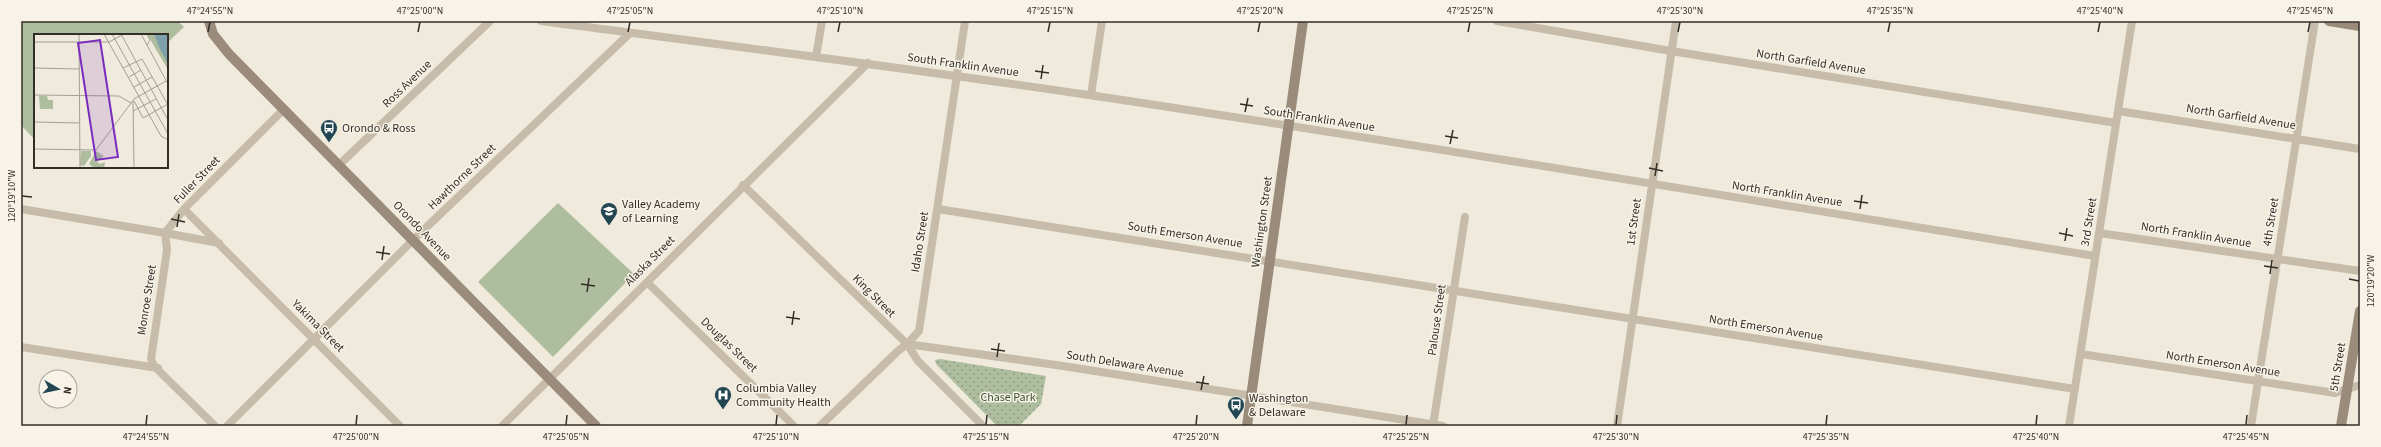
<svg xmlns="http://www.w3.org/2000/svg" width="2381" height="447" font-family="'Source Sans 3',sans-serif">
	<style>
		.green { fill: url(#green-dots) }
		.pitch { fill: #adbd9e }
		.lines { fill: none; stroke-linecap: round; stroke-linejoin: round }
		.street { stroke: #c6bca9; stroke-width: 8 }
		.secondary { stroke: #9a8b7b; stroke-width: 10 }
		.ticks { fill: none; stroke: #342e28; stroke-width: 1.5 }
		.labels { text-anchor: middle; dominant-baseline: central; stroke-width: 3; stroke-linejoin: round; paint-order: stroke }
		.street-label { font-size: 12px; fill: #342e28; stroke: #f8f3e8 }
		.poi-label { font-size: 12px; fill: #342e28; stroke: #f8f3e8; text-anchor: start }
		.park-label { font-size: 12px; fill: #3e502f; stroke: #f8f3e8 }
		.inset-road { fill: none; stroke: #a49f94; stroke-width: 1 }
		.view { fill: #7b2cbf; fill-opacity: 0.15; stroke: #7b2cbf; stroke-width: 2 }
		.inset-edge { fill: none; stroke: #342e28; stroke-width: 2 }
		.neatline { fill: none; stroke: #342e28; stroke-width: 1.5 }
		.ticks-label { font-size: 10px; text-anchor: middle; fill: #342e28 }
	</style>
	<defs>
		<pattern id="green-dots" width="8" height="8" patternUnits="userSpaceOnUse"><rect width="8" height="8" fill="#adbd9e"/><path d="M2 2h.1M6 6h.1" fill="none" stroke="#8e9a81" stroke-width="1.8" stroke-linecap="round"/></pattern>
	</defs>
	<rect width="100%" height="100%" fill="#efeadc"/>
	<path class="green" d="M 940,359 L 1046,376 L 1041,404 L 1019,426 L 997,426 L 936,364 L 935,360 Z"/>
	<path class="pitch" d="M 21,21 L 178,21 L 184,27 L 167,43 L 167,35 L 35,35 L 35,140 L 21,125 Z
		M 558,203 L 634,274 L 553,357 L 478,282 Z"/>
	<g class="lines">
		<path class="street" d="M 541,21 C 724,45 907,68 1089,95 C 1425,145 1760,202 2095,256
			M 1497,21 L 1671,51 L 2116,123
			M 816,57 L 822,21
			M 1091,95 L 1102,21
			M 2118,111 L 2360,149
			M 340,164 L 490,21
			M 743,185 L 907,344 L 918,361 L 983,426
			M 21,209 L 165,233 L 184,209 L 283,110
			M 184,209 L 400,426
			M 938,209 L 2075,389
			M 165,233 L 167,250 L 151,359 L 154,366 L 215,426
			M 165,233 L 219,243
			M 2099,233 L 2360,271
			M 647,282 L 794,426
			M 907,344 L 1063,366 L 1443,426
			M 21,347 L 158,368
			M 2081,354 L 2335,393 L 2360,385
			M 227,426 L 412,241 L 630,33
			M 502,426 L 868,63
			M 820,426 L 898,351 L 907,344 L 919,331 L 965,21
			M 1433,426 L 1465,217
			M 1617,426 L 1676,21
			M 2069,426 L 2132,21
			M 2251,426 L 2315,21"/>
		<path class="secondary" d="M 209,21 L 213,34 L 229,54 L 596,426
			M 2329,21 L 2360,26
			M 1247,426 L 1303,21
			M 2341,426 L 2360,311"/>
	</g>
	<path class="ticks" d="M 208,32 L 210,22M 418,32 L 420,22M 628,32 L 630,22M 838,32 L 840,22M 1048,32 L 1050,22M 1258,32 L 1260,22M 1468,32 L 1470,22M 1678,32 L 1680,22M 1888,32 L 1890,22M 2098,32 L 2100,22M 2308,32 L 2310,22M 1035,71 L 1049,73M 1041,79 L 1043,65M 1240,104 L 1253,106M 1245,112 L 1248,98M 1445,136 L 1458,138M 1450,144 L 1453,130M 1649,168 L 1663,171M 1655,176 L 1657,163M 22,196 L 32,197M 1854,201 L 1868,203M 1860,209 L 1862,195M 171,219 L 185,222M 177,227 L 179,214M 2059,233 L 2073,236M 2065,241 L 2067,228M 376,252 L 390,254M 382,260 L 384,246M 2264,266 L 2278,268M 2270,274 L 2272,260M 2349,279 L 2359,281M 581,284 L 595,286M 587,292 L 589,278M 786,317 L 800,319M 792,325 L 794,311M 991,349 L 1005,351M 997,357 L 999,343M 1196,382 L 1209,384M 1201,390 L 1204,376M 146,425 L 147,415M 356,425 L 357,415M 566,425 L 567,415M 776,425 L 777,415M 986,425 L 987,415M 1196,425 L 1197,415M 1406,425 L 1407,415M 1616,425 L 1617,415M 1826,425 L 1827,415M 2036,425 L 2037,415M 2246,425 L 2247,415"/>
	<defs>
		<symbol id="bus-pin" viewBox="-11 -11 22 30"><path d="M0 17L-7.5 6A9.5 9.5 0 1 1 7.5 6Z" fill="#224652" stroke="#f8f3e8"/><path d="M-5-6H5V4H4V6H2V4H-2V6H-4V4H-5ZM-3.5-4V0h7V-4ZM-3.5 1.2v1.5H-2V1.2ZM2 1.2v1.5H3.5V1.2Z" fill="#fff"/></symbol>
		<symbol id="school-pin" viewBox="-11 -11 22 30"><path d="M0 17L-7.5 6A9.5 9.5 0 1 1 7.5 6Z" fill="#224652" stroke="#f8f3e8"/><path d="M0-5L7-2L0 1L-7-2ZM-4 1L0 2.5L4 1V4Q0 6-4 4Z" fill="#fff"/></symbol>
		<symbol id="hospital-pin" viewBox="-11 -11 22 30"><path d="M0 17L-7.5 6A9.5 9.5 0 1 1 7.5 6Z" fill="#224652" stroke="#f8f3e8"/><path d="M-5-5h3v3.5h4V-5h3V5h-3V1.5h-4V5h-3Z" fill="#fff"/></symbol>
	</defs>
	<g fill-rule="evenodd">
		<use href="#bus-pin" x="319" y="118" width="20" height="27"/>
		<use href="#school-pin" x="599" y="201" width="20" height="27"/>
		<use href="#hospital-pin" x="713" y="385" width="20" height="27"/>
		<use href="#bus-pin" x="1226" y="395" width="20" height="27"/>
	</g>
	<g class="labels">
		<g class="street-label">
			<text transform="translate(1811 62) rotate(9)">North Garfield Avenue</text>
			<text transform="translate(963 65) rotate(8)">South Franklin Avenue</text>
			<text transform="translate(407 84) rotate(-44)">Ross Avenue</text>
			<text transform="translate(2241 117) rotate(9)">North Garfield Avenue</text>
			<text transform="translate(1319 119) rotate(9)">South Franklin Avenue</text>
			<text transform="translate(462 177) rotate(-44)">Hawthorne Street</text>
			<text transform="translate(197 180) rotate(-46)">Fuller Street</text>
			<text transform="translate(1787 194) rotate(9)">North Franklin Avenue</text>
			<text transform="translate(1262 222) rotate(-82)">Washington Street</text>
			<text transform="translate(1634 222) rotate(-82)">1st Street</text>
			<text transform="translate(2089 222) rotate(-81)">3rd Street</text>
			<text transform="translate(2271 222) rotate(-81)">4th Street</text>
			<text transform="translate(422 231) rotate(46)">Orondo Avenue</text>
			<text transform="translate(1185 235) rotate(9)">South Emerson Avenue</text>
			<text transform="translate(2196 235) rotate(9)">North Franklin Avenue</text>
			<text transform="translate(920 242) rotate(-81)">Idaho Street</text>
			<text transform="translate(650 261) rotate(-45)">Alaska Street</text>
			<text transform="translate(874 296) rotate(45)">King Street</text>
			<text transform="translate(147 300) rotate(-81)">Monroe Street</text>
			<text transform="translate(1437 320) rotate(-82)">Palouse Street</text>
			<text transform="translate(318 326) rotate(45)">Yakima Street</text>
			<text transform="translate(1766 328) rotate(9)">North Emerson Avenue</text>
			<text transform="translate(729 345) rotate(44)">Douglas Street</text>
			<text transform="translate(1125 364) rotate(9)">South Delaware Avenue</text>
			<text transform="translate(2223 364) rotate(9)">North Emerson Avenue</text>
			<text transform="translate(2338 367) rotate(-81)">5th Street</text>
		</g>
		<g class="poi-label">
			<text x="342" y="128">Orondo &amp; Ross</text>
			<text x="622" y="204">Valley Academy<tspan x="622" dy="14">of Learning</tspan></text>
			<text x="736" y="388">Columbia Valley<tspan x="736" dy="14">Community Health</tspan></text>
			<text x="1249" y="398">Washington<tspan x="1249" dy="14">&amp; Delaware</tspan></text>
		</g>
		<g class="park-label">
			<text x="1008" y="397">Chase Park</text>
		</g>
	</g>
	<g transform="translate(34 34)">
		<rect width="134" height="134" fill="#efeadc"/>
		<path d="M 113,0 L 120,0 L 134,30 L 133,34 ZM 5,62 L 13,62 L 14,66 L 19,66 L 19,75 L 6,75 Z" fill="#adbd9e"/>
		<path d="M 47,117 L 57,117 L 57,122 L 50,132 L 46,131 ZM 62,117 L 70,122 L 63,128 L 66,130 L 71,128 L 70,134 L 60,134 L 55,130 Z" fill="#adbd9e"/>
		<path d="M 120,0 L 134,0 L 134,30 L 126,15 Z" fill="#7ea0aa"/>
		<path class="inset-road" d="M 45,0 L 46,134M 70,0 L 127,102 L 134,106M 78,0 L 134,100M 87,0 L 134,86M 107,0 L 134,50M 0,8 L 75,8 L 88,1M 113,11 L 116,6 L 113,0M 0,34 L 45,35M 89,34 L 108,25 L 134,71M 95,43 L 107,36M 100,53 L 118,43M 0,61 L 85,62 L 97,69M 99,67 L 100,134M 100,67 L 109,84 L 134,70M 99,77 L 122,65M 0,88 L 45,89M 0,115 L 62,116 L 100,65 L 132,47"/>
		<path class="view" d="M 66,6 L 84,123 L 62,126 L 44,9 Z"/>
		<rect width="134" height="134" class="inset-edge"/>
	</g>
	<rect width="2381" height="447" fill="none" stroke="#f8f3e8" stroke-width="44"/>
	<g transform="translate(58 389) rotate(99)"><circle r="19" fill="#f8f3e8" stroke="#aaa49b"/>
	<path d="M0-3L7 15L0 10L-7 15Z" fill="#224652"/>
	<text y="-6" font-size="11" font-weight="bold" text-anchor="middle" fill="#342e28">N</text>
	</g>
	<rect x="22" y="22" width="2337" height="403" class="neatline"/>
	<g class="ticks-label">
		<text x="210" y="14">47°24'55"N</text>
		<text x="420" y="14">47°25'00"N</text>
		<text x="630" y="14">47°25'05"N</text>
		<text x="840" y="14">47°25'10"N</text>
		<text x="1050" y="14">47°25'15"N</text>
		<text x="1260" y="14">47°25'20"N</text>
		<text x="1470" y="14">47°25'25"N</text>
		<text x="1680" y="14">47°25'30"N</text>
		<text x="1890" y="14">47°25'35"N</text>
		<text x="2100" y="14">47°25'40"N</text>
		<text x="2310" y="14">47°25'45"N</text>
		<text transform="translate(11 196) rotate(-90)" y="4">120°19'10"W</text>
		<text transform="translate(2370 281) rotate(-90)" y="4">120°19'20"W</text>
		<text x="146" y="440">47°24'55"N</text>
		<text x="356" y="440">47°25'00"N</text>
		<text x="566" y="440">47°25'05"N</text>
		<text x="776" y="440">47°25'10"N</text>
		<text x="986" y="440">47°25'15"N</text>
		<text x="1196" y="440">47°25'20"N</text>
		<text x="1406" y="440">47°25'25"N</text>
		<text x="1616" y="440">47°25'30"N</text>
		<text x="1826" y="440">47°25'35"N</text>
		<text x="2036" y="440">47°25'40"N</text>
		<text x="2246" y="440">47°25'45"N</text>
	</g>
</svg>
